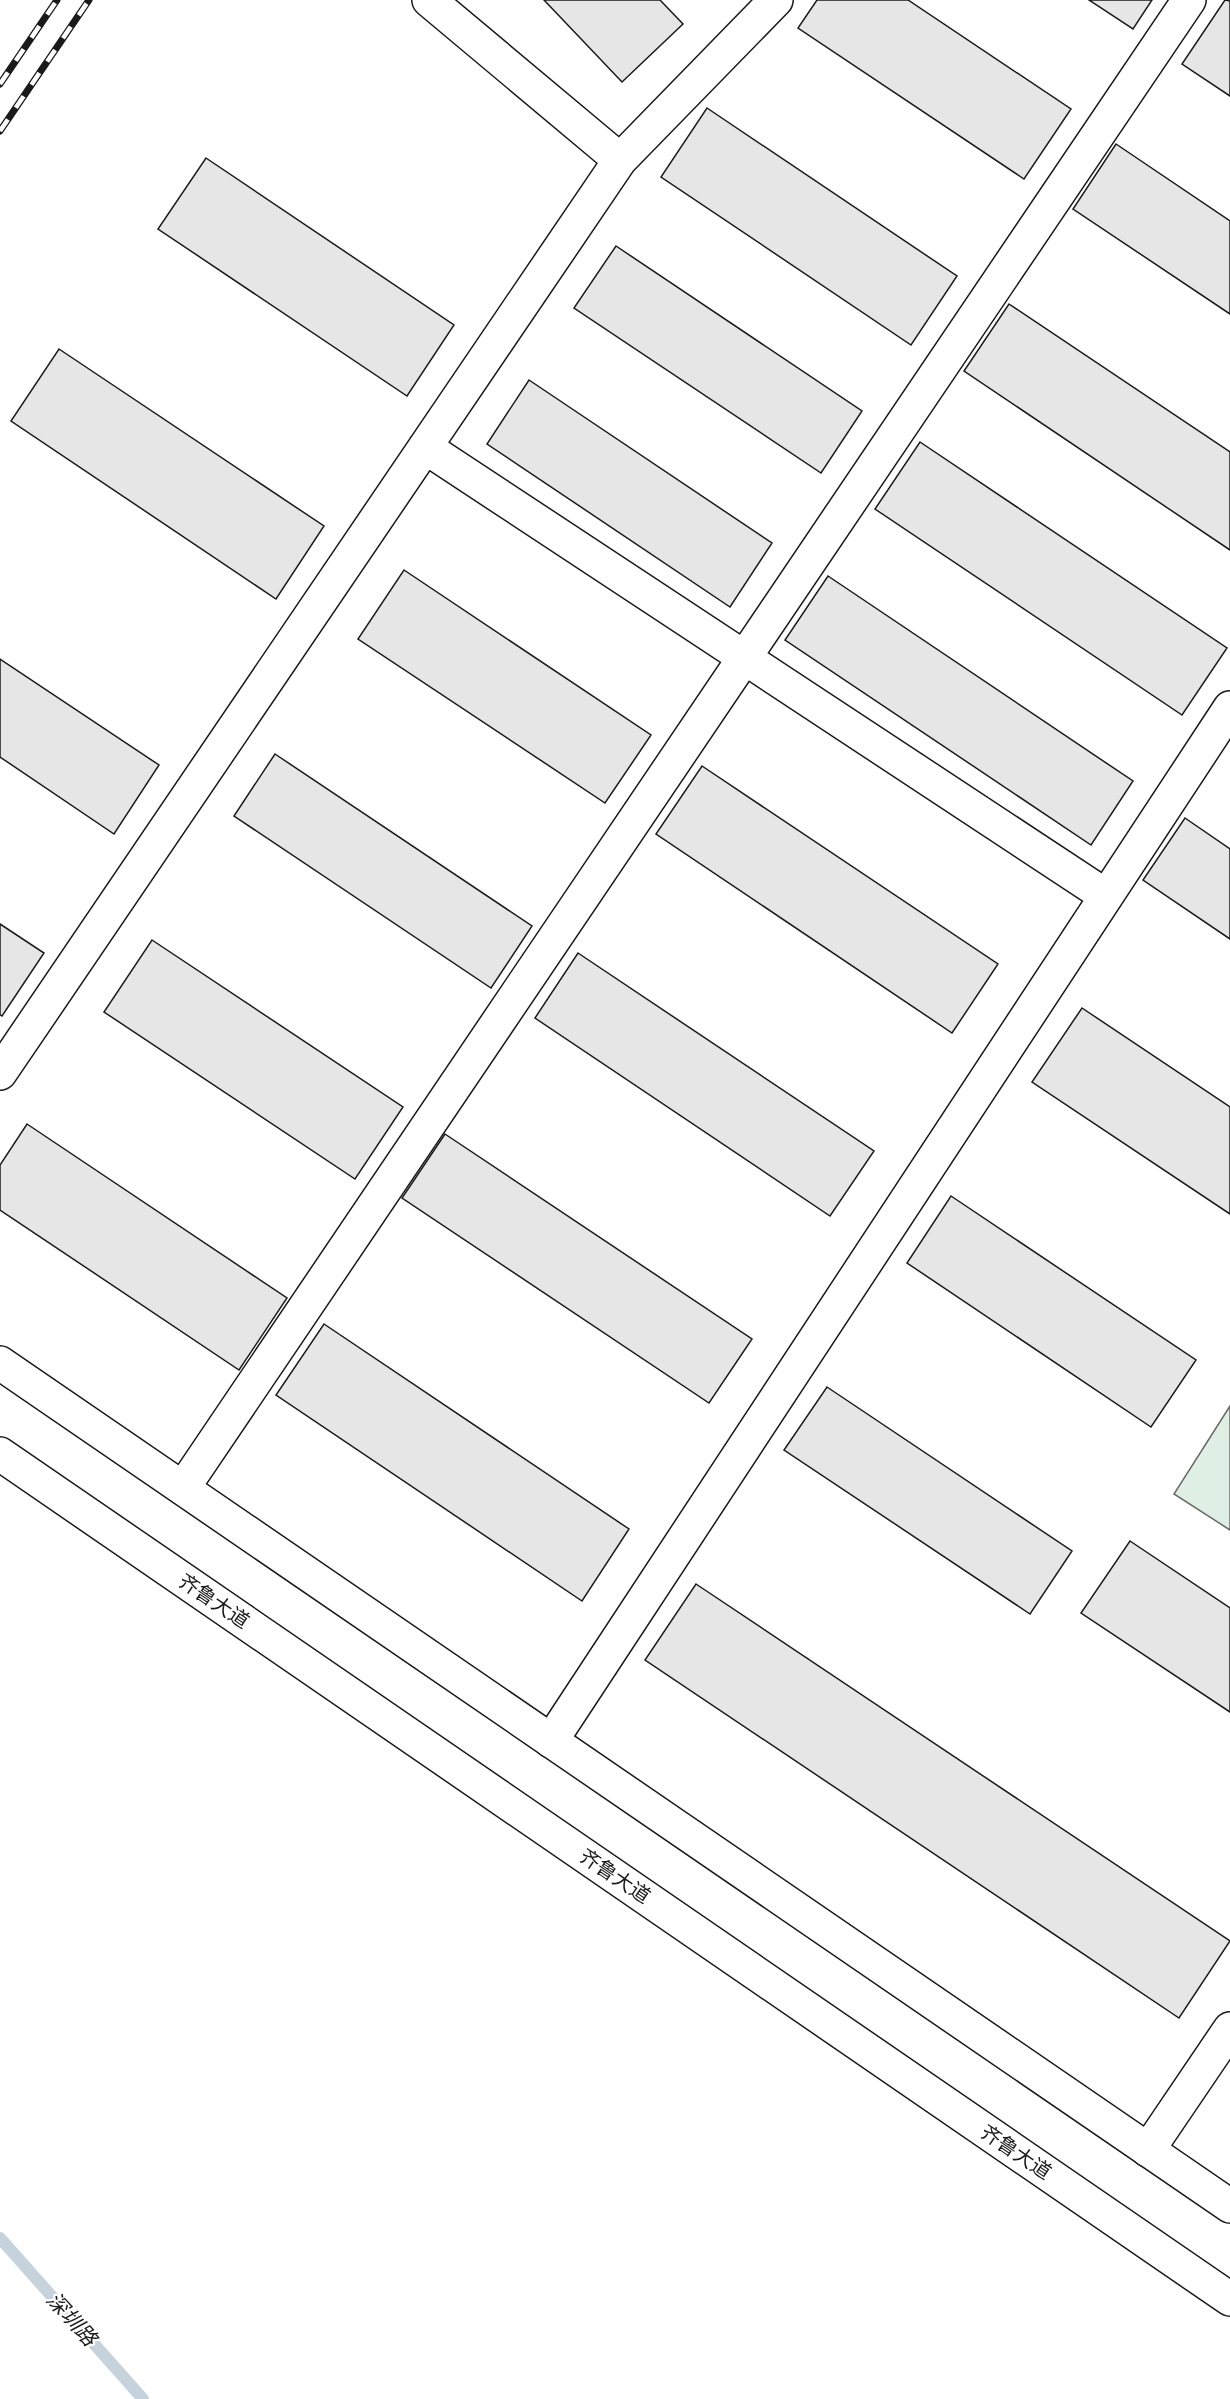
<svg xmlns="http://www.w3.org/2000/svg" width="1230" height="2399" font-family="'Space Grotesk','Noto Sans SC',sans-serif">
	<style>
		.green { fill: #e0efe3; stroke: #6a6a6a; stroke-width: 1.5 }
		.lines { fill: none; stroke-linecap: round; stroke-linejoin: round }
		.stream { stroke: #c6d2dc; stroke-width: 12 }
		.building { fill: #e6e6e6; stroke: #1a1a1a; stroke-width: 1.5 }
		.minor-casing { stroke: #1a1a1a; stroke-width: 36 }
		.primary-casing { stroke: #1a1a1a; stroke-width: 36 }
		.minor { stroke: #fff; stroke-width: 33 }
		.primary { stroke: #fff; stroke-width: 33 }
		.rail-casing { stroke: #1a1a1a; stroke-width: 7 }
		.rail { stroke: #fff; stroke-width: 4.5; stroke-dasharray: 14; stroke-linecap: butt }
		.labels { text-anchor: middle; dominant-baseline: central; stroke-width: 4.5; stroke-linejoin: round; paint-order: stroke }
		.street-label { font-size: 20px; fill: #1a1a1a; stroke: #fff }
		.water-label { font-size: 21px; font-style: italic; fill: #1a1a1a; stroke: #fff }
	</style>
	<rect width="100%" height="100%" fill="#fff"/>
	<path class="green" d="M 1230,1406 L 1230,1530 L 1174,1494 Z"/>
	<g class="lines">
		<path class="stream" d="M 0,2238 L 143,2399"/>
	</g>
	<path class="building" d="M 544,0 L 660,0 L 683,24 L 622,82 Z
		M 817,0 L 908,0 L 1071,109 L 1024,179 L 798,28 Z
		M 1089,0 L 1152,0 L 1133,29 Z
		M 1225,0 L 1230,1 L 1230,96 L 1182,64 Z
		M 707,108 L 957,276 L 911,345 L 661,177 Z
		M 1116,144 L 1230,221 L 1230,314 L 1073,209 Z
		M 206,158 L 454,325 L 407,396 L 158,229 Z
		M 616,246 L 862,411 L 821,473 L 574,308 Z
		M 1009,304 L 1230,452 L 1230,550 L 964,371 Z
		M 59,349 L 324,526 L 276,599 L 11,421 Z
		M 529,380 L 772,543 L 730,607 L 487,444 Z
		M 920,442 L 1227,648 L 1182,715 L 875,509 Z
		M 404,570 L 651,735 L 605,803 L 358,639 Z
		M 828,576 L 1133,781 L 1091,845 L 785,640 Z
		M 0,659 L 159,765 L 114,834 L 0,757 Z
		M 275,754 L 532,926 L 491,988 L 234,816 Z
		M 702,766 L 998,964 L 952,1033 L 656,834 Z
		M 1185,818 L 1230,849 L 1230,939 L 1143,880 Z
		M 0,924 L 44,953 L 2,1016 L 0,1015 Z
		M 152,940 L 403,1107 L 355,1179 L 104,1012 Z
		M 578,953 L 874,1151 L 830,1216 L 535,1018 Z
		M 1082,1008 L 1230,1107 L 1230,1214 L 1032,1082 Z
		M 27,1124 L 287,1298 L 239,1370 L 0,1210 L 0,1165 Z
		M 445,1134 L 752,1339 L 709,1403 L 402,1198 Z
		M 951,1196 L 1196,1360 L 1151,1427 L 907,1263 Z
		M 324,1324 L 629,1529 L 582,1601 L 276,1395 Z
		M 827,1387 L 1072,1551 L 1030,1614 L 784,1450 Z
		M 1130,1541 L 1230,1608 L 1230,1712 L 1081,1613 Z
		M 696,1584 L 1230,1941 L 1179,2018 L 645,1660 Z"/>
	<g class="lines">
		<defs>
			<path id="minor" d="M 429,0 L 620,160
				M 425,447 L 1106,896
				M 0,1073 L 620,160 L 776,0
				M 183,1488 L 1189,0
				M 551,1741 L 1230,708
				M 1148,2150 L 1230,2029"/>
			<path id="primary" d="M 0,1363 L 1230,2206
				M 0,1454 L 1230,2299"/>
		</defs>
		<use href="#minor" class="minor-casing"/>
		<use href="#primary" class="primary-casing"/>
		<use href="#minor" class="minor"/>
		<use href="#primary" class="primary"/>
		<defs>
			<path id="rail" d="M 0,84 L 57,0
				M 0,131 L 89,0"/>
		</defs>
		<use href="#rail" class="rail-casing"/>
		<use href="#rail" class="rail"/>
	</g>
	<g class="labels">
		<g class="street-label">
			<text transform="translate(214 1601) rotate(34)">齐鲁大道</text>
			<text transform="translate(615 1876) rotate(34)">齐鲁大道</text>
			<text transform="translate(1016 2152) rotate(34)">齐鲁大道</text>
		</g>
		<g class="water-label">
			<text transform="translate(72 2319) rotate(48)">深圳路</text>
		</g>
	</g>
</svg>
